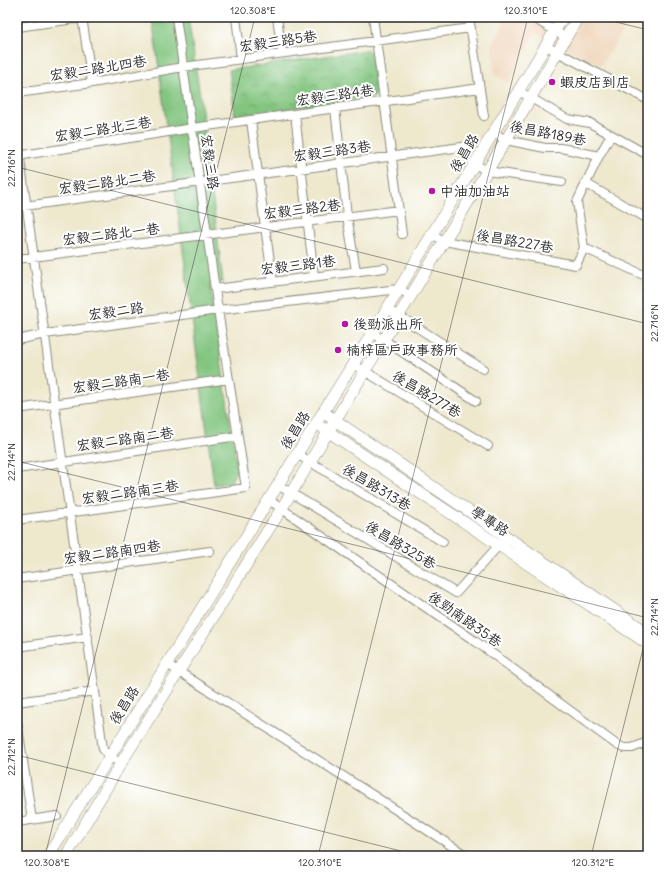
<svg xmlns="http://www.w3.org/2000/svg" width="665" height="873" font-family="Delius,'LXGW WenKai TC',sans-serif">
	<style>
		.built { fill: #f0d6bc }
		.grass { fill: #82c57f; stroke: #567855 }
		.park { fill: url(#park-crowns); stroke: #567855 }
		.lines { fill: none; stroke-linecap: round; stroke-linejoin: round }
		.street-casing { stroke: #8c8a7c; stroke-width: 10 }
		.secondary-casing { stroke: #8c8a7c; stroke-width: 12 }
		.street { stroke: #fff; stroke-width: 8 }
		.secondary { stroke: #fff; stroke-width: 11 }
		.ticks { fill: none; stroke: #2b2b2b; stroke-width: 1; stroke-opacity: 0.45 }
		.poi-dot { fill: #b5179e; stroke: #fff; stroke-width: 1.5 }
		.labels { text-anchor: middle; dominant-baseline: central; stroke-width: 4; stroke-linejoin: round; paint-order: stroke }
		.street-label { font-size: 14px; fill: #2b2b2b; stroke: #fff }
		.poi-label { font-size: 14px; fill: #2b2b2b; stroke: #fff; text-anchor: start }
		.neatline { fill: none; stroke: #2b2b2b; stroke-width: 1.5 }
		.ticks-label { font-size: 10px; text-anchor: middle; fill: #2b2b2b }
	</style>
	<defs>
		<pattern id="park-crowns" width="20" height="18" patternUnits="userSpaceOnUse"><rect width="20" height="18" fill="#82c57f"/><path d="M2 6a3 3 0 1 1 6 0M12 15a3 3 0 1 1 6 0" fill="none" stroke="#6ba068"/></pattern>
	</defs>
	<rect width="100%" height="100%" fill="#fff"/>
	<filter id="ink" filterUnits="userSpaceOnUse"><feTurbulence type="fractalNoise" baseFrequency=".025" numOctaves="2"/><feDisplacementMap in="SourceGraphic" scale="8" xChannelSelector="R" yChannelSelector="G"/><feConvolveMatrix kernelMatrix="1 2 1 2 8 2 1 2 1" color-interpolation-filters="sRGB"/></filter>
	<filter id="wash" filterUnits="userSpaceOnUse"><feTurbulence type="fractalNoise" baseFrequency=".012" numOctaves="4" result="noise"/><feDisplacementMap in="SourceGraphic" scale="16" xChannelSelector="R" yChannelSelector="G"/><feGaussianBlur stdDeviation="0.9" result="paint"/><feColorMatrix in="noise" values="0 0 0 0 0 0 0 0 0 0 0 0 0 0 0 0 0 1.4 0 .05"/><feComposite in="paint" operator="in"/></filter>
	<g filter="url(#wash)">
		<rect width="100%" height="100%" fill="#eee8cd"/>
		<path class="built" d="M 507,17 L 632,17 L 601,65 L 535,33 L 509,83 L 495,75 L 492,44 Z"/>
		<path class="grass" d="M 152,17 L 188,17 L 200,95 L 223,282 L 210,284 L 237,469 L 231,482 L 214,485 Z"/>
		<path class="park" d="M 366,50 L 370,52 L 376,93 L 374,97 L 235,116 L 229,70 Z"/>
	</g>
	<g filter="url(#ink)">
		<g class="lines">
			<defs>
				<path id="street" d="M 82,17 L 92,83
					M 236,17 L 241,59
					M 277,17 L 282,53
					M 373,17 L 402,234
					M 469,17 L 484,116
					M 532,17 L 565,37
					M 17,27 L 89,17
					M 546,46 L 648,100
					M 519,91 L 567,119 L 590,123 L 648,155
					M 17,93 L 92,83 L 183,67 L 471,28
					M 335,108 L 347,216 L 356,271
					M 295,114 L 314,276
					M 251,120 L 265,227 L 273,282
					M 494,133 L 506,140 L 545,148 L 561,148 L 599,156
					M 611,135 L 599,156 L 577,202 L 584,248 L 648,277
					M 17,138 L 103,749 L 110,757 L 121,763
					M 17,156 L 193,128 L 480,88
					M 475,164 L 487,171 L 562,182
					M 585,183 L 648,219
					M 17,207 L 469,146
					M 432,234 L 444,241 L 576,265 L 584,248
					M 17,259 L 399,210
					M 215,289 L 384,268
					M 387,309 L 399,316 L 483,369
					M 372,333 L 384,340 L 476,401
					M 17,340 L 45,334 L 218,310 L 399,289 L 411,296
					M 353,364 L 488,446
					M 17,409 L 229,379
					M 297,454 L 443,542
					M 17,469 L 238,436
					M 278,485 L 456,593 L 499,545
					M 269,500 L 475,641 L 617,745 L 624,748 L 632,748 L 648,742
					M 17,520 L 246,488 L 218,310 L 176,17
					M 17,579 L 210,551
					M 17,647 L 88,637
					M 167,664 L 379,799 L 467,856
					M 17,702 L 95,691
					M 17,721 L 32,820
					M 17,822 L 57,816"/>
				<path id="secondary" d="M 329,416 L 648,633
					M 323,428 L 402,481 L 648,644
					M 48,856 L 387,309 L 563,17
					M 66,856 L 121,763 L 282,508 L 365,371 L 506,140 L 578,17"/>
			</defs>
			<use href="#street" class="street-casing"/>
			<use href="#secondary" class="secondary-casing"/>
			<use href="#street" class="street"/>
			<use href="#secondary" class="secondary"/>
		</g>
	</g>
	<path class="ticks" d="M 596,17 L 648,30M 17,167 L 648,324M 17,461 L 648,618M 17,755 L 421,856M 45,856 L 255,17M 318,856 L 528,17M 591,856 L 648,629"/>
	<g class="poi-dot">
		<circle cx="552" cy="82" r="4"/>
		<circle cx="432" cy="191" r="4"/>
		<circle cx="345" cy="324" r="4"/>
		<circle cx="338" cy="350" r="4"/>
	</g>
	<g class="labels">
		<g class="street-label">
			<text transform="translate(278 41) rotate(-8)">宏毅三路5巷</text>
			<text transform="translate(98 68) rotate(-9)">宏毅二路北四巷</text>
			<text transform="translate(335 95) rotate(-8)">宏毅三路4巷</text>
			<text transform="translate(103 129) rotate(-9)">宏毅二路北三巷</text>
			<text transform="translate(548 133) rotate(11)">後昌路189巷</text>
			<text transform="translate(332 151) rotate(-8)">宏毅三路3巷</text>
			<text transform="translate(464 153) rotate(-59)">後昌路</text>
			<text transform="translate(210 162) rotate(82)">宏毅三路</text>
			<text transform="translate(107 182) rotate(-8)">宏毅二路北二巷</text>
			<text transform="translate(302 209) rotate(-7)">宏毅三路2巷</text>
			<text transform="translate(111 234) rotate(-7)">宏毅二路北一巷</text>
			<text transform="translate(515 241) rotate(10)">後昌路227巷</text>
			<text transform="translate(298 265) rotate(-7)">宏毅三路1巷</text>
			<text transform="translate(116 311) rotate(-8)">宏毅二路</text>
			<text transform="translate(121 381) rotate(-8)">宏毅二路南一巷</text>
			<text transform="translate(427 394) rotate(31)">後昌路277巷</text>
			<text transform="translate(295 430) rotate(-58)">後昌路</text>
			<text transform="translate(125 439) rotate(-8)">宏毅二路南二巷</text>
			<text transform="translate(377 487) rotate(31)">後昌路313巷</text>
			<text transform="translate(130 492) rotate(-8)">宏毅二路南三巷</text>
			<text transform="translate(490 521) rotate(33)">學專路</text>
			<text transform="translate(401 545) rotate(31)">後昌路325巷</text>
			<text transform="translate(112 552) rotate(-8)">宏毅二路南四巷</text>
			<text transform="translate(465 619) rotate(35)">後勁南路35巷</text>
			<text transform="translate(124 705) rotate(-58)">後昌路</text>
		</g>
		<g class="poi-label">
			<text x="560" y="82">蝦皮店到店</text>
			<text x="440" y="191">中油加油站</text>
			<text x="353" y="324">後勁派出所</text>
			<text x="346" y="350">楠梓區戶政事務所</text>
		</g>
	</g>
	<rect width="665" height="873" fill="none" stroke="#fff" stroke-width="44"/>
	<rect x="22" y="22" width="621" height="829" class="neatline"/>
	<g class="ticks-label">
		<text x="253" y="14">120.308°E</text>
		<text x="526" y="14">120.310°E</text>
		<text transform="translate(11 168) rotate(-90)" y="4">22.716°N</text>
		<text transform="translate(654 323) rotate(-90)" y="4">22.716°N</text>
		<text transform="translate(11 462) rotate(-90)" y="4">22.714°N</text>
		<text transform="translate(654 617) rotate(-90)" y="4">22.714°N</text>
		<text transform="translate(11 757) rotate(-90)" y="4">22.712°N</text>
		<text x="47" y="866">120.308°E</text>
		<text x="320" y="866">120.310°E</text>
		<text x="593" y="866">120.312°E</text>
	</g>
</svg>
